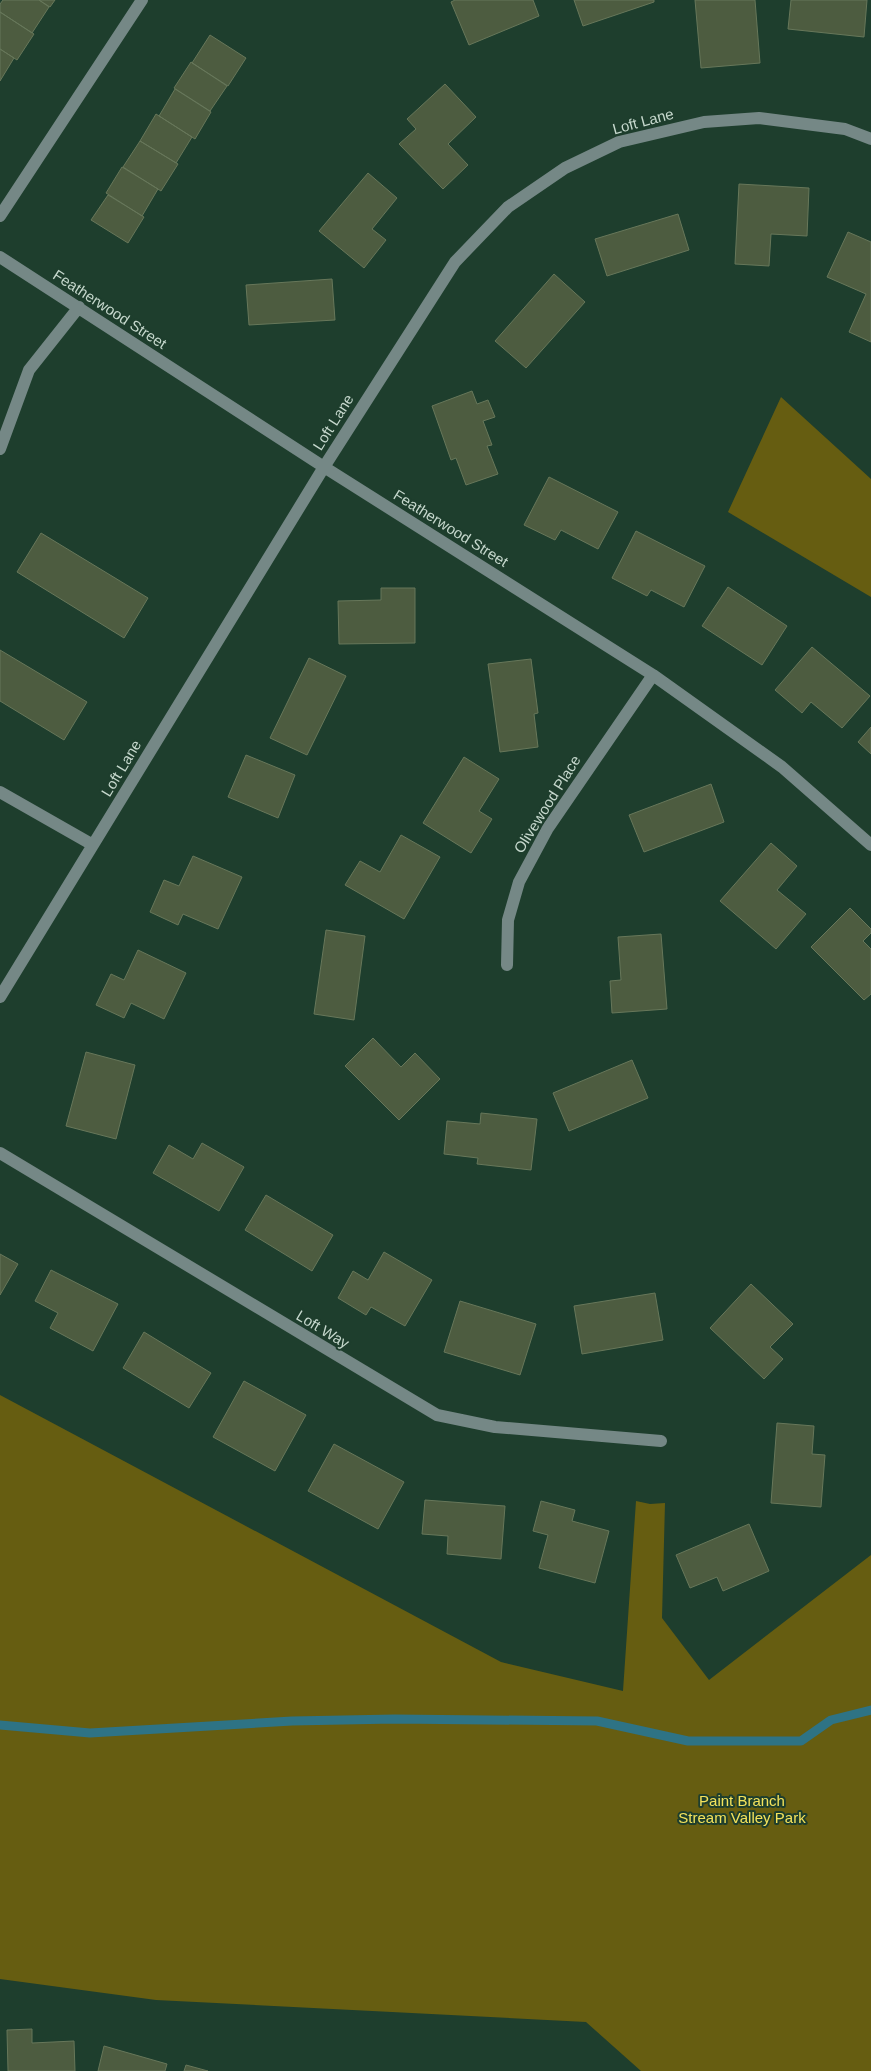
<svg xmlns="http://www.w3.org/2000/svg" width="871" height="2071" font-family="Helvetica,sans-serif">
	<style>
		.green { fill: #665d11 }
		.lines { fill: none; stroke-linecap: round; stroke-linejoin: round }
		.stream { stroke: #2e7385; stroke-width: 9 }
		.building { fill: #4d5c40; stroke: #67775a }
		.minor { stroke: #758886; stroke-width: 12 }
		.labels { text-anchor: middle; dominant-baseline: central; stroke-width: 4; stroke-linejoin: round; paint-order: stroke }
		.street-label { font-size: 15px; fill: #c6d8cd; stroke: #1e3e2d }
		.park-label { font-size: 15px; fill: #f3e25c; stroke: #1e3e2d }
	</style>
	<rect width="100%" height="100%" fill="#1e3e2d"/>
	<path class="green" d="M 781,397 L 871,479 L 871,597 L 728,512 Z
		M 0,1395 L 501,1662 L 623,1691 L 636,1501 L 650,1504 L 665,1503 L 662,1618 L 709,1680 L 871,1555 L 871,2071 L 641,2071 L 586,2022 L 156,2000 L 0,1979 Z"/>
	<g class="lines">
		<path class="stream" d="M 0,1725 L 90,1733 L 292,1721 L 395,1719 L 597,1721 L 688,1741 L 801,1741 L 831,1720 L 871,1710"/>
	</g>
	<path class="building" d="M 3,0 L 39,0 L 49,7 L 32,33 L 0,12 L 0,4 Z
		M 39,0 L 55,0 L 50,7 Z
		M 455,0 L 533,0 L 539,16 L 469,45 L 451,2 Z
		M 574,0 L 654,0 L 654,2 L 583,26 Z
		M 695,0 L 755,0 L 760,63 L 701,68 Z
		M 791,0 L 867,0 L 864,37 L 788,29 Z
		M 0,12 L 34,34 L 17,60 L 0,49 Z
		M 210,35 L 246,58 L 228,86 L 192,63 Z
		M 0,49 L 14,58 L 0,81 Z
		M 191,62 L 227,86 L 210,111 L 174,88 Z
		M 445,84 L 476,117 L 448,144 L 468,165 L 443,189 L 399,144 L 416,129 L 407,119 Z
		M 175,89 L 211,112 L 195,139 L 159,116 Z
		M 156,114 L 192,137 L 176,163 L 140,141 Z
		M 140,141 L 178,164 L 161,191 L 123,167 Z
		M 122,167 L 158,189 L 142,216 L 106,193 Z
		M 368,173 L 397,198 L 372,229 L 386,240 L 364,268 L 319,231 Z
		M 739,184 L 809,188 L 807,236 L 771,234 L 769,266 L 735,264 Z
		M 108,195 L 144,217 L 128,243 L 91,220 Z
		M 678,214 L 689,250 L 607,276 L 595,239 Z
		M 848,232 L 871,242 L 871,342 L 849,332 L 866,294 L 827,277 Z
		M 554,274 L 585,302 L 526,368 L 495,341 Z
		M 332,279 L 335,320 L 249,325 L 246,285 Z
		M 472,391 L 477,404 L 488,400 L 495,417 L 483,421 L 492,445 L 487,446 L 498,474 L 466,485 L 456,458 L 451,460 L 432,406 Z
		M 549,477 L 618,512 L 598,549 L 561,530 L 555,540 L 524,525 Z
		M 636,531 L 705,566 L 684,607 L 651,590 L 647,596 L 612,578 Z
		M 41,533 L 148,598 L 124,638 L 17,572 Z
		M 728,587 L 787,626 L 762,665 L 702,626 Z
		M 381,588 L 415,588 L 415,643 L 339,644 L 338,601 L 381,600 Z
		M 812,647 L 870,696 L 842,728 L 811,702 L 802,713 L 775,690 Z
		M 0,650 L 87,702 L 64,740 L 0,701 Z
		M 309,658 L 346,676 L 307,755 L 270,738 Z
		M 531,659 L 538,713 L 534,714 L 538,747 L 500,752 L 488,664 Z
		M 871,727 L 871,754 L 858,742 Z
		M 246,755 L 295,775 L 278,818 L 228,797 Z
		M 464,757 L 499,779 L 479,811 L 492,819 L 471,853 L 423,823 Z
		M 711,784 L 724,822 L 644,852 L 629,815 Z
		M 401,835 L 440,857 L 404,919 L 345,885 L 360,861 L 380,872 Z
		M 771,843 L 797,866 L 777,890 L 806,914 L 776,949 L 720,901 Z
		M 193,856 L 242,877 L 218,929 L 183,914 L 178,925 L 150,912 L 164,880 L 179,886 Z
		M 850,908 L 871,929 L 871,933 L 863,941 L 871,949 L 871,994 L 864,1000 L 811,947 Z
		M 326,930 L 365,936 L 354,1020 L 314,1014 Z
		M 661,934 L 667,1009 L 612,1013 L 610,981 L 621,980 L 618,937 Z
		M 138,950 L 186,973 L 164,1019 L 131,1003 L 124,1018 L 96,1005 L 111,974 L 124,980 Z
		M 373,1038 L 401,1067 L 415,1053 L 440,1079 L 399,1120 L 345,1066 Z
		M 86,1052 L 135,1065 L 116,1139 L 66,1126 Z
		M 632,1060 L 648,1098 L 569,1131 L 553,1093 Z
		M 481,1113 L 537,1119 L 531,1170 L 477,1164 L 478,1158 L 444,1154 L 447,1121 L 480,1124 Z
		M 202,1143 L 244,1167 L 219,1211 L 153,1173 L 169,1145 L 193,1159 Z
		M 266,1195 L 333,1235 L 312,1271 L 245,1230 Z
		M 384,1252 L 432,1280 L 405,1326 L 371,1307 L 366,1315 L 338,1298 L 353,1271 L 368,1280 Z
		M 0,1254 L 18,1264 L 0,1295 Z
		M 51,1270 L 118,1304 L 93,1351 L 50,1328 L 58,1313 L 35,1301 Z
		M 751,1284 L 793,1324 L 770,1347 L 783,1359 L 764,1379 L 710,1328 Z
		M 655,1293 L 663,1340 L 582,1354 L 574,1306 Z
		M 460,1301 L 536,1324 L 520,1375 L 444,1352 Z
		M 144,1332 L 211,1373 L 189,1408 L 123,1368 Z
		M 244,1381 L 306,1415 L 275,1471 L 213,1437 Z
		M 777,1423 L 814,1426 L 812,1454 L 825,1455 L 821,1507 L 771,1503 Z
		M 334,1444 L 404,1482 L 378,1529 L 308,1491 Z
		M 425,1500 L 505,1506 L 501,1559 L 447,1554 L 448,1536 L 422,1534 Z
		M 541,1501 L 575,1510 L 572,1521 L 609,1531 L 595,1583 L 539,1568 L 548,1535 L 533,1531 Z
		M 749,1524 L 769,1571 L 723,1591 L 717,1577 L 690,1588 L 676,1555 Z
		M 32,2029 L 32,2043 L 74,2041 L 75,2071 L 8,2071 L 7,2030 Z
		M 104,2046 L 167,2064 L 165,2071 L 98,2071 Z
		M 186,2065 L 208,2071 L 184,2071 Z"/>
	<g class="lines">
		<path class="minor" d="M 0,216 L 142,0
			M 0,257 L 324,467 L 653,675 L 782,767 L 871,845
			M 0,449 L 29,370 L 79,307
			M 0,792 L 93,845
			M 507,965 L 508,920 L 519,882 L 548,828 L 653,675
			M 0,997 L 324,467 L 455,262 L 508,207 L 565,168 L 619,142 L 704,122 L 759,118 L 845,129 L 871,139
			M 0,1153 L 437,1415 L 495,1427 L 661,1441"/>
	</g>
	<g class="labels">
		<g class="street-label">
			<text transform="translate(643 121) rotate(-15)">Loft Lane</text>
			<text transform="translate(110 309) rotate(33)">Featherwood Street</text>
			<text transform="translate(333 422) rotate(-58)">Loft Lane</text>
			<text transform="translate(451 528) rotate(32)">Featherwood Street</text>
			<text transform="translate(121 768) rotate(-59)">Loft Lane</text>
			<text transform="translate(547 804) rotate(-58)">Olivewood Place</text>
			<text transform="translate(323 1329) rotate(31)">Loft Way</text>
		</g>
		<g class="park-label">
			<text x="742" y="1800">Paint Branch<tspan x="742" dy="17">Stream Valley Park</tspan></text>
		</g>
	</g>
</svg>
